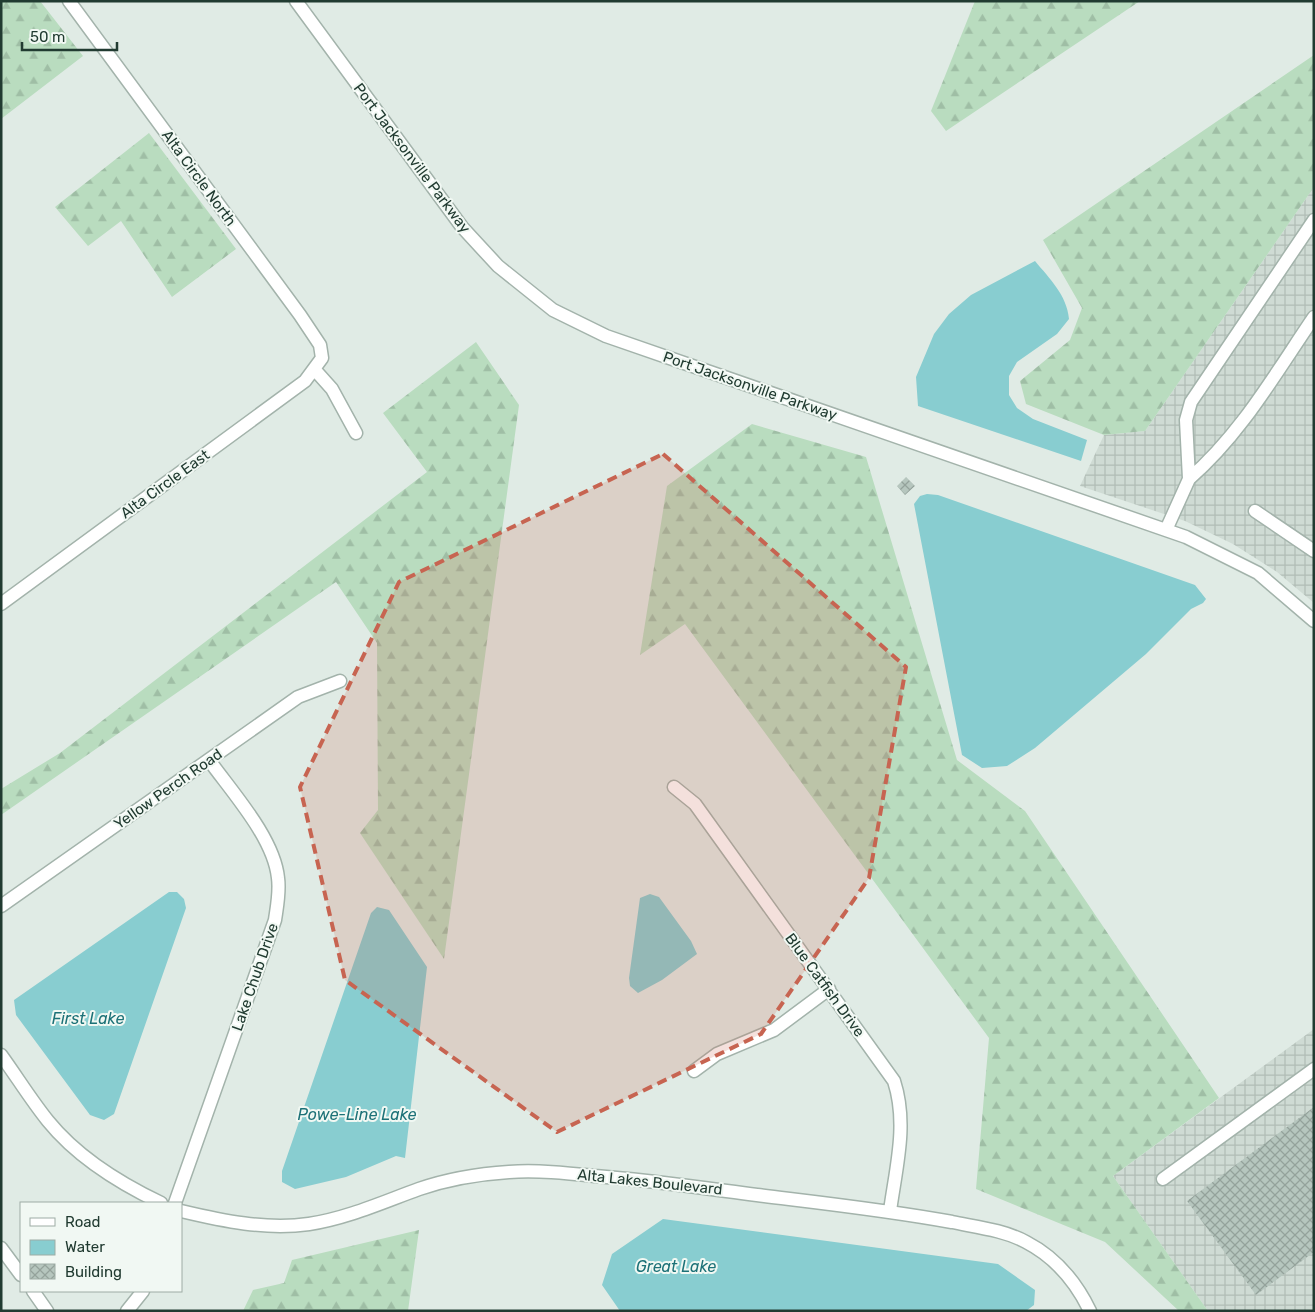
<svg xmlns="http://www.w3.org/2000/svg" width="1315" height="1312" font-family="Rubik,sans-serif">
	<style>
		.industrial { fill: url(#industrial-grid) }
		.forest { fill: url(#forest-firs) }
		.water { fill: #88cdd0 }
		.building { fill: url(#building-cross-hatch) }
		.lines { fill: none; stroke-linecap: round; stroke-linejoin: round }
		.minor-casing { stroke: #a3b3ab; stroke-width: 15 }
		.minor { stroke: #fff; stroke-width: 12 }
		.marked { fill: #c76451; fill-opacity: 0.2; stroke: #c76451; stroke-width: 4; stroke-dasharray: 10 6; stroke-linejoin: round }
		.labels { text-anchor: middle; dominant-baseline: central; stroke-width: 4; stroke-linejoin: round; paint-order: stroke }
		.street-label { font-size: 15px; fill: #213b31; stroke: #f1f8f3 }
		.water-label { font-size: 16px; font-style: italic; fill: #1c7177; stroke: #f1f8f3 }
	</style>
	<defs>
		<pattern id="industrial-grid" width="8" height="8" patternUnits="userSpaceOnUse" patternTransform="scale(1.25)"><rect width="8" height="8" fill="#cfdbd4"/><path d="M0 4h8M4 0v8" fill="none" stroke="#b1bdb6"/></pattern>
		<pattern id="forest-firs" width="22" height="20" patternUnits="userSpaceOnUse" patternTransform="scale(1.25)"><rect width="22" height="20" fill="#b9dcbf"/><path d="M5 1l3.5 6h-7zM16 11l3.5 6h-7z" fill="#9fbea5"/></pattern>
		<pattern id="building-cross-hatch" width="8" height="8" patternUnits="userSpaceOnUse" patternTransform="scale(1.25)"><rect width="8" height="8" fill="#b6c6be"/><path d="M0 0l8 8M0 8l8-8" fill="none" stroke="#94a29b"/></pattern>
	</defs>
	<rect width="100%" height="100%" fill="#e0ebe5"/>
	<path class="industrial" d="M 1314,187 L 1314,603 L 1277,572 L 1233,544 L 1185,521 L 1080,486 L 1104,435 L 1145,431 Z
		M 1314,1029 L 1314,1311 L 1208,1311 L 1113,1176 Z"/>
	<path class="forest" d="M 1,1 L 40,1 L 83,56 L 1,119 Z
		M 975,1 L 1140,1 L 946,131 L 931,111 Z
		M 1314,55 L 1314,187 L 1145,431 L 1104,435 L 1026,404 L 1020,381 L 1070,340 L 1082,308 L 1043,240 Z
		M 149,133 L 236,249 L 172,297 L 121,221 L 88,246 L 55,207 Z
		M 476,342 L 519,405 L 444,959 L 360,833 L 378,810 L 377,643 L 336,582 L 1,815 L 1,789 L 60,753 L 427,472 L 383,413 Z
		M 752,424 L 866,457 L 957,760 L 1025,811 L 1219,1098 L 1113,1176 L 1208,1311 L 1179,1311 L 1105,1242 L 976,1189 L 989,1038 L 685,624 L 640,655 L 667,486 Z
		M 419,1230 L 408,1311 L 243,1311 L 253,1290 L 284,1283 L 292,1260 Z"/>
	<path class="water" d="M 1035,261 C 1049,278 1067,295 1069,319 L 1057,334 L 1017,362 L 1009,376 L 1009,395 L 1017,408 L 1033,419 L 1087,440 L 1081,461 L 918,406 L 916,377 L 934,334 L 949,314 L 971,295 Z
		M 927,494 L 938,495 L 1195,585 L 1206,599 L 1203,603 L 1191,609 L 1146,654 L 1035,748 L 1007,766 L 982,768 L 962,755 L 914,504 L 920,496 Z
		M 169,892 L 177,892 L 184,899 L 186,908 L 114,1114 L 104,1120 L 90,1115 L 16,1015 L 14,1000 Z
		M 650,894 L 659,897 L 691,941 L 697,954 L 662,980 L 638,993 L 630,986 L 629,978 L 640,898 Z
		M 377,907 L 389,910 L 427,967 L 405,1158 L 396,1156 L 346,1177 L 295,1189 L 282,1182 L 282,1171 L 371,913 Z
		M 663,1219 L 998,1264 L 1035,1290 L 1034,1305 L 1026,1311 L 620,1311 L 602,1285 L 612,1254 Z"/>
	<path class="building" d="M 906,477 L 915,486 L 905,495 L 897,486 Z
		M 1314,1107 L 1314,1252 L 1256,1295 L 1187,1201 Z"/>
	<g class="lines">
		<defs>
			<path id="minor" d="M 296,1 L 462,227 L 498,266 L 553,310 L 606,336 L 1186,537 L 1258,573 L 1314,621
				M 315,370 L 332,389 L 356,433
				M 1189,479 C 1241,434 1275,374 1314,317
				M 1255,511 L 1314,551
				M 1166,530 L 1189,479 L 1186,420 L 1191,402 L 1314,220
				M 1,604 L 305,381 L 322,358 L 320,345 L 300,315 L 69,1
				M 674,787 L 695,804 L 894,1081 C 908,1124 896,1167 890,1211
				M 1,906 L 298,697 L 340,681
				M 1,1055 C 17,1077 31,1100 48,1121 C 78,1158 119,1183 161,1203
				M 694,1071 L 717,1054 L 774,1030 L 829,989
				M 1163,1179 L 1314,1069
				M 175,1203 L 275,920 C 277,906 280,892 278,878 C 274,838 232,792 209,760
				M 181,1211 C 223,1221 266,1230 309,1224 C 348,1218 383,1202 419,1189 C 448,1179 478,1174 509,1172 C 537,1170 566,1173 595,1176 C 649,1180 703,1188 757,1195 C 822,1203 887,1210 952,1222 C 976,1227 1004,1230 1026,1242 C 1055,1257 1076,1282 1090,1311
				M 1,1248 L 21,1275
				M 33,1291 L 47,1311
				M 127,1311 L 143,1291"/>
		</defs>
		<use href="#minor" class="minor-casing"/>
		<use href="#minor" class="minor"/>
	</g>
	<path class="marked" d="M 663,454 L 906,667 L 869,878 L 761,1034 L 557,1132 L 345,980 L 300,787 L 399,582 Z"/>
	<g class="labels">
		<g class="street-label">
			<text transform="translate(412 158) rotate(53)">Port Jacksonville Parkway</text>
			<text transform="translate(199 178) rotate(54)">Alta Circle North</text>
			<text transform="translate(750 386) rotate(19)">Port Jacksonville Parkway</text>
			<text transform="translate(165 484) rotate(-36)">Alta Circle East</text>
			<text transform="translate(168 789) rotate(-35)">Yellow Perch Road</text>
			<text transform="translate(255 977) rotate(-71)">Lake Chub Drive</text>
			<text transform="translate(825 985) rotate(54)">Blue Catfish Drive</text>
			<text transform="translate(650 1182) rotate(6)">Alta Lakes Boulevard</text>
		</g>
		<g class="water-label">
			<text x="88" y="1018">First Lake</text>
			<text x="357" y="1114">Powe-Line Lake</text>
			<text x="676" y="1266">Great Lake</text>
		</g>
	</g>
	<rect width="1315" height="1312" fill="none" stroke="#213b31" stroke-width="5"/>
	<rect x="20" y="1202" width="162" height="90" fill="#f1f8f3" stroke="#9eaca5"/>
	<rect x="30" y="1218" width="25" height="8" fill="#ffffff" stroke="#9eaca5"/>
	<text x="65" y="1227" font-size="15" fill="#213b31">Road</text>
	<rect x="30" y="1240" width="25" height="15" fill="#88cdd0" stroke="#9eaca5"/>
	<text x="65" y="1252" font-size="15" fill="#213b31">Water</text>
	<rect x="30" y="1264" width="25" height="15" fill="url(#building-cross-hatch)" stroke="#9eaca5"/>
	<text x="65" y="1277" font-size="15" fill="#213b31">Building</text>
	<path d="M22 42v8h95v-8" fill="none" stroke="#213b31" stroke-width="2.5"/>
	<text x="30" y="42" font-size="15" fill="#213b31" stroke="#f1f8f3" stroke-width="4" paint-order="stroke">50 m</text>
</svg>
